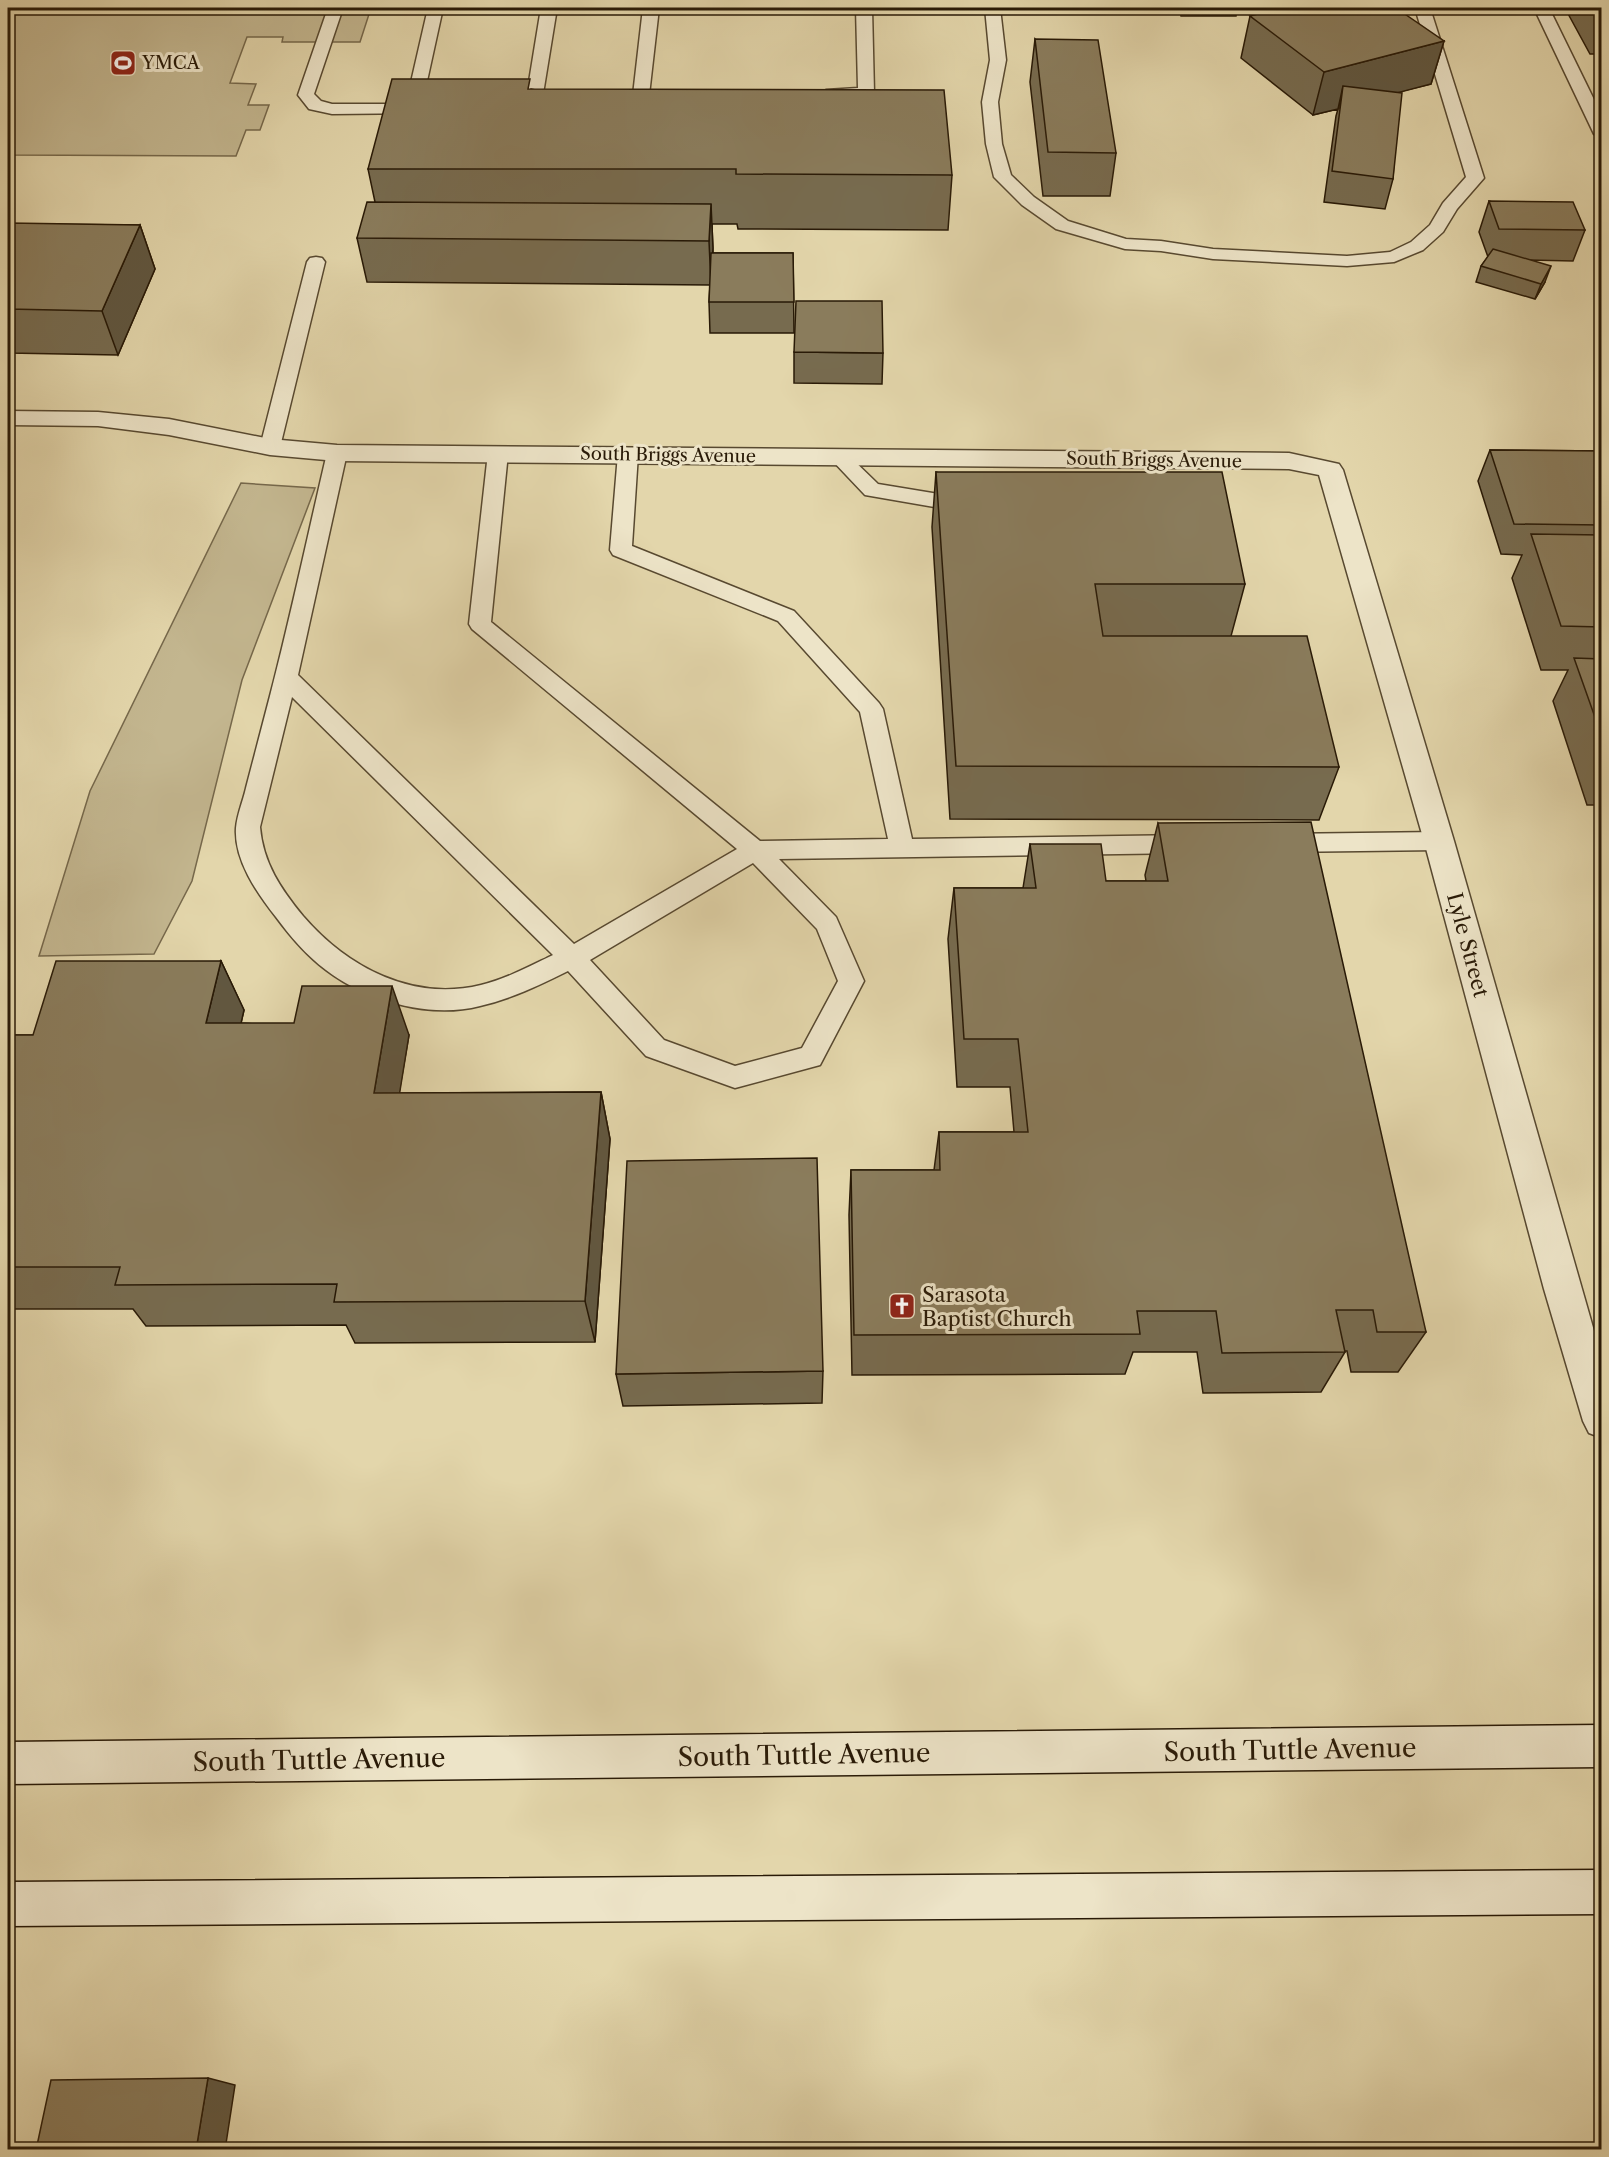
<svg xmlns="http://www.w3.org/2000/svg" width="1609" height="2157" font-family="'Libre Caslon Text',serif">
	<style>
		.green { fill: #c3b68f; stroke: #76684b; stroke-width: 1.5 }
		.lines { fill: none; stroke-linecap: round; stroke-linejoin: round }
		.lane-casing { stroke: #584930; stroke-width: 3 }
		.street-casing { stroke: #584930; stroke-width: 3 }
		.secondary-casing { stroke: #291a07; stroke-width: 3 }
		.lane { fill: #ede4c8; fill-rule: evenodd }
		.street { fill: #ede4c8; fill-rule: evenodd }
		.secondary { fill: #ede4c8; fill-rule: evenodd }
		.wall { fill: #776b4f; stroke: #291a07; stroke-width: 1.5 }
		.shaded-wall { fill: #615740; stroke: #291a07; stroke-width: 1.5 }
		.building { fill: #8a7c5c; stroke: #291a07; stroke-width: 1.5 }
		.labels { text-anchor: middle; dominant-baseline: central; stroke-width: 6; stroke-linejoin: round; paint-order: stroke }
		.far-poi-label { font-size: 18px; fill: #291a07; stroke: #ede4c8; text-anchor: start }
		.far-street-label { font-size: 18px; fill: #291a07; stroke: #ede4c8 }
		.street-label { font-size: 21px; fill: #291a07; stroke: #ede4c8 }
		.poi-label { font-size: 21px; fill: #291a07; stroke: #ede4c8; text-anchor: start }
		.near-street-label { font-size: 26px; fill: #291a07; stroke: #ede4c8 }
	</style>
	<rect width="100%" height="100%" fill="#e3d6ab"/>
	<filter id="stains"><feTurbulence type="fractalNoise" baseFrequency=".00333" numOctaves="4"/><feColorMatrix values="0 0 0 0 .2 0 0 0 0 .09 0 0 0 0 .02 0 0 0 .5 -.17"/></filter>
	<radialGradient id="worn" r=".72"><stop offset=".6" stop-color="#630" stop-opacity="0"/><stop offset="1" stop-color="#630" stop-opacity=".3"/></radialGradient>
	<path class="green" d="M 10,8 L 259,8 L 258,11 L 295,11 L 297,8 L 371,8 L 360,42 L 282,42 L 283,37 L 247,37 L 230,83 L 256,84 L 248,105 L 269,105 L 260,130 L 246,130 L 236,156 L 8,155 L 8,13 Z
		M 241,483 L 315,488 L 242,680 L 192,881 L 154,954 L 39,956 L 90,791 Z"/>
	<g class="lines">
		<defs>
			<path id="lane" d="M 328,8 L 343,8 L 314,94 L 321,101 L 332,104 L 406,104 L 428,8 L 443,8 L 422,104 L 429,109 L 427,113 L 332,114 L 309,109 L 298,95 Z
				M 541,8 L 557,8 L 542,100 L 534,105 L 526,100 Z
				M 643,8 L 659,8 L 649,95 L 641,100 L 633,95 Z
				M 856,8 L 872,8 L 874,93 L 866,98 L 826,96 L 824,93 L 826,90 L 858,88 Z
				M 985,8 L 1000,8 L 1006,60 L 998,102 L 1002,144 L 1011,175 L 1034,197 L 1068,221 L 1126,239 L 1161,241 L 1213,249 L 1347,256 L 1390,252 L 1411,242 L 1430,225 L 1443,203 L 1466,177 L 1415,8 L 1430,8 L 1484,178 L 1457,209 L 1443,232 L 1423,250 L 1394,262 L 1347,266 L 1213,259 L 1161,251 L 1125,249 L 1056,229 L 1022,205 L 994,177 L 986,144 L 982,102 L 990,60 Z
				M 1534,8 L 1549,8 L 1602,116 L 1602,139 L 1594,134 Z
				M 316,257 L 322,258 L 325,262 L 280,447 L 277,451 L 270,453 L 263,451 L 260,447 L 307,262 L 310,258 Z
				M 337,447 L 344,449 L 347,453 L 298,675 L 574,944 L 737,849 L 472,629 L 469,624 L 488,453 L 491,449 L 498,447 L 505,449 L 508,453 L 491,622 L 760,841 L 888,839 L 860,712 L 778,621 L 613,555 L 610,550 L 618,454 L 621,450 L 628,448 L 635,450 L 638,454 L 632,546 L 794,611 L 879,703 L 883,709 L 912,839 L 1188,835 L 1197,837 L 1200,844 L 1197,851 L 1188,853 L 779,859 L 836,917 L 864,981 L 820,1065 L 735,1088 L 646,1056 L 568,971 C 540,985 511,999 480,1006 C 429,1019 367,1001 326,970 C 306,955 290,936 276,917 C 257,893 234,860 236,828 C 237,815 243,801 246,788 C 254,757 262,727 270,696 C 291,615 308,534 327,453 L 330,449 ZM 292,697 L 553,955 C 530,966 506,979 481,985 C 412,1002 347,967 303,916 C 281,889 263,863 260,827 ZM 753,863 L 817,929 L 838,981 L 802,1048 L 735,1066 L 664,1040 L 590,960 Z
				M 839,451 L 846,453 L 878,484 L 969,499 L 976,501 L 979,506 L 976,511 L 969,513 L 865,495 L 829,457 L 832,453 Z
				M 1439,832 L 1448,835 L 1451,841 L 1448,847 L 1439,850 L 1281,852 L 1272,850 L 1269,843 L 1272,836 L 1281,834 Z"/>
			<path id="street" d="M 8,411 L 98,412 L 169,419 L 270,439 L 337,445 L 1289,453 L 1339,464 L 1343,470 L 1454,841 L 1602,1359 L 1602,1438 L 1589,1433 L 1583,1421 L 1544,1289 L 1424,841 L 1319,475 L 1289,469 L 337,461 L 270,455 L 169,435 L 98,426 L 8,425 Z"/>
			<path id="secondary" d="M 1602,1725 L 1602,1767 L 8,1784 L 8,1742 Z
				M 1602,1870 L 1602,1914 L 8,1926 L 8,1882 Z"/>
		</defs>
		<use href="#lane" class="lane-casing"/>
		<use href="#street" class="street-casing"/>
		<use href="#secondary" class="secondary-casing"/>
		<use href="#lane" class="lane"/>
		<use href="#street" class="street"/>
		<use href="#secondary" class="secondary"/>
	</g>
	<path class="wall" d="M 1179,8 L 1237,8 L 1236,16 L 1181,16 Z
		M 1567,8 L 1602,8 L 1602,54 L 1590,54 L 1566,10 Z
		M 1250,16 L 1444,41 L 1431,84 L 1398,92 L 1393,179 L 1385,209 L 1324,202 L 1336,116 L 1338,109 L 1313,115 L 1241,58 Z
		M 1035,39 L 1116,153 L 1110,196 L 1043,196 L 1030,82 Z
		M 531,89 L 952,175 L 948,230 L 738,229 L 737,224 L 712,224 L 713,253 L 793,253 L 794,333 L 710,333 L 709,302 L 710,285 L 367,282 L 357,238 L 375,202 L 368,169 Z
		M 1489,201 L 1585,230 L 1573,261 L 1530,260 L 1545,282 L 1535,299 L 1476,282 L 1481,266 L 1488,257 L 1479,232 Z
		M 8,224 L 140,225 L 155,269 L 118,355 L 8,353 Z
		M 794,352 L 883,353 L 882,384 L 794,383 Z
		M 1490,450 L 1602,451 L 1602,805 L 1587,805 L 1553,701 L 1568,670 L 1541,670 L 1512,578 L 1522,555 L 1501,554 L 1478,481 Z
		M 936,472 L 1245,584 L 1231,636 L 1339,767 L 1319,820 L 950,819 L 932,527 Z
		M 1158,823 L 1426,1332 L 1398,1372 L 1351,1372 L 1347,1351 L 1345,1351 L 1345,1352 L 1321,1392 L 1203,1393 L 1197,1352 L 1133,1352 L 1125,1374 L 852,1375 L 849,1215 L 851,1170 L 934,1170 L 939,1132 L 1014,1132 L 1010,1087 L 957,1087 L 948,939 L 954,888 L 1023,888 L 1030,844 L 1106,881 L 1146,881 L 1145,875 Z
		M 221,961 L 244,1010 L 241,1023 L 409,1035 L 399,1093 L 601,1092 L 610,1139 L 595,1342 L 355,1343 L 346,1325 L 146,1326 L 133,1309 L 8,1309 L 8,1035 L 33,1035 Z
		M 823,1371 L 822,1403 L 623,1406 L 616,1374 Z"/>
	<path class="shaded-wall" d="M 1444,41 L 1431,84 L 1340,108 L 1343,86 L 1338,109 L 1313,115 L 1324,72 Z
		M 711,204 L 713,248 L 711,285 L 709,241 Z
		M 140,225 L 155,269 L 118,355 L 102,311 Z
		M 1551,266 L 1545,282 L 1535,299 L 1541,284 Z
		M 221,961 L 244,1010 L 230,1072 L 206,1023 Z
		M 392,986 L 409,1035 L 392,1140 L 374,1093 Z
		M 601,1092 L 610,1139 L 595,1342 L 585,1301 Z
		M 208,2078 L 235,2085 L 225,2150 L 196,2150 Z"/>
	<path class="building" d="M 1282,8 L 1396,8 L 1444,41 L 1324,72 L 1250,16 Z
		M 1035,39 L 1098,40 L 1116,153 L 1048,152 Z
		M 392,79 L 530,79 L 528,89 L 944,90 L 952,175 L 736,174 L 736,169 L 368,169 Z
		M 1343,86 L 1402,93 L 1393,179 L 1332,171 Z
		M 1489,201 L 1573,202 L 1585,230 L 1499,229 Z
		M 367,202 L 711,204 L 709,241 L 357,238 Z
		M 8,223 L 140,225 L 102,311 L 8,309 Z
		M 1493,249 L 1551,266 L 1541,284 L 1481,266 Z
		M 711,253 L 793,253 L 794,302 L 709,302 Z
		M 796,301 L 882,301 L 883,353 L 794,352 Z
		M 1490,450 L 1602,451 L 1602,525 L 1514,524 Z
		M 936,472 L 1222,472 L 1245,584 L 1095,584 L 1103,636 L 1307,636 L 1339,767 L 956,766 Z
		M 1531,534 L 1602,535 L 1602,627 L 1561,626 Z
		M 1574,658 L 1602,659 L 1602,737 Z
		M 1311,822 L 1426,1332 L 1377,1332 L 1373,1310 L 1336,1310 L 1345,1352 L 1222,1353 L 1216,1311 L 1137,1311 L 1140,1334 L 854,1335 L 851,1170 L 940,1170 L 939,1132 L 1028,1132 L 1018,1039 L 964,1039 L 954,888 L 1036,888 L 1030,844 L 1101,844 L 1106,881 L 1168,881 L 1158,823 Z
		M 56,961 L 221,961 L 206,1023 L 294,1023 L 302,986 L 392,986 L 374,1093 L 601,1092 L 585,1301 L 334,1302 L 337,1284 L 115,1285 L 120,1267 L 8,1267 L 8,1035 L 33,1035 Z
		M 817,1158 L 823,1371 L 616,1374 L 627,1161 Z
		M 208,2078 L 196,2150 L 36,2150 L 51,2080 Z"/>
	<defs>
		<symbol id="stadium-square" viewBox="-11 -11 22 22"><rect x="-9" y="-9" width="18" height="18" rx="4" fill="#8f2418" stroke="#ede4c8"/><path d="M0-5a6.5 5 0 1 0 0 10a6.5 5 0 1 0 0-10ZM-3.5-1.8h7v3.6h-7Z" fill="#fff"/></symbol>
		<symbol id="church-square" viewBox="-11 -11 22 22"><rect x="-9" y="-9" width="18" height="18" rx="4" fill="#8f2418" stroke="#ede4c8"/><path d="M-1.2-6h2.4v3.5h3.3v2.4h-3.3V6h-2.4V-.1h-3.3v-2.4h3.3Z" fill="#fff"/></symbol>
	</defs>
	<g fill-rule="evenodd">
		<use href="#stadium-square" x="108" y="48" width="30" height="30"/>
		<use href="#church-square" x="887" y="1291" width="30" height="30"/>
	</g>
	<g class="labels">
		<g class="far-poi-label">
			<text x="142" y="63">YMCA</text>
		</g>
		<g class="far-street-label">
			<text transform="translate(668 455) rotate(1)">South Briggs Avenue</text>
			<text transform="translate(1154 460) rotate(1)">South Briggs Avenue</text>
		</g>
		<g class="street-label">
			<text transform="translate(1468 945) rotate(75)">Lyle Street</text>
		</g>
		<g class="poi-label">
			<text x="922" y="1294">Sarasota<tspan x="922" dy="24">Baptist Church</tspan></text>
		</g>
		<g class="near-street-label">
			<text transform="translate(1290 1750) rotate(-1)">South Tuttle Avenue</text>
			<text transform="translate(804 1755) rotate(-1)">South Tuttle Avenue</text>
			<text transform="translate(319 1760) rotate(-1)">South Tuttle Avenue</text>
		</g>
	</g>
	<rect width="1609" height="2157" fill="none" stroke="#e3d6ab" stroke-width="30"/>
	<rect x="9" y="9" width="1591" height="2139" fill="none" stroke="#291a07" stroke-width="3"/>
	<rect x="15" y="15" width="1579" height="2127" fill="none" stroke="#291a07" stroke-width="1.5"/>
	<rect width="100%" height="100%" filter="url(#stains)"/>
	<rect width="100%" height="100%" fill="url(#worn)"/>
</svg>
